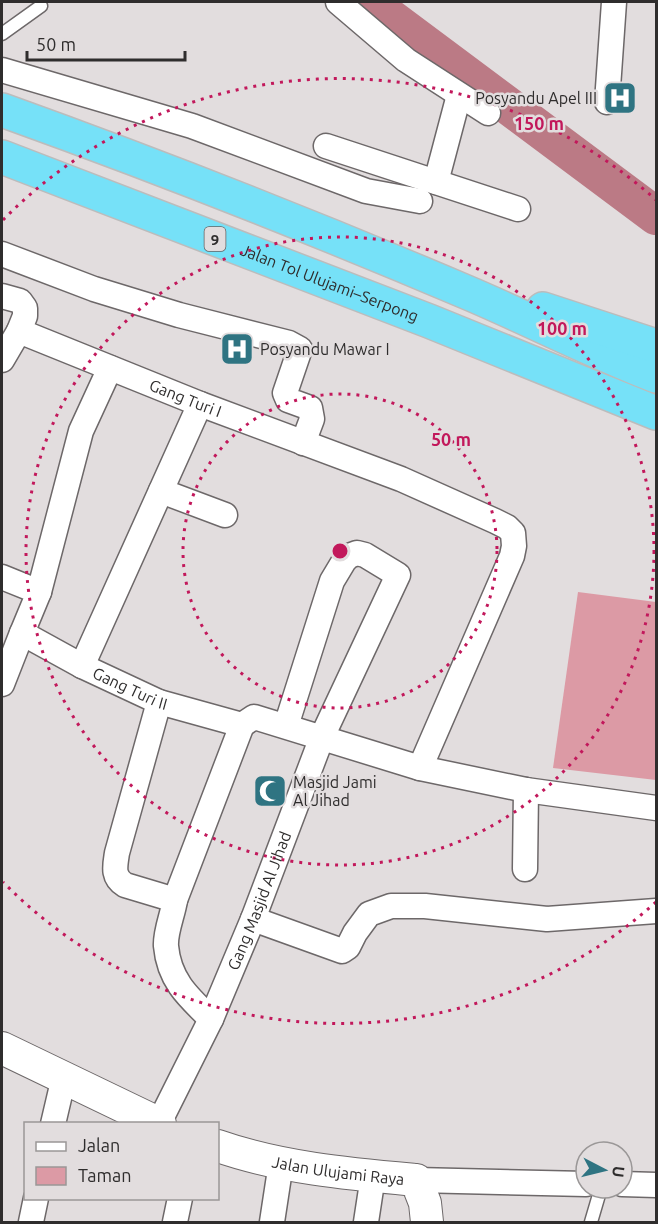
<svg xmlns="http://www.w3.org/2000/svg" width="658" height="1224" font-family="Ubuntu,sans-serif">
	<style>
		.green { fill: #dc9aa5 }
		.lines { fill: none; stroke-linecap: round; stroke-linejoin: round }
		.river { stroke: #bb7a85; stroke-width: 38 }
		.service-casing { stroke: #6d6869; stroke-width: 15 }
		.minor-casing { stroke: #6d6869; stroke-width: 27 }
		.tertiary-casing { stroke: #6d6869; stroke-width: 34 }
		.motorway-casing { stroke: #bcbcbc; stroke-width: 36 }
		.service { stroke: #fff; stroke-width: 12 }
		.minor { stroke: #fff; stroke-width: 24 }
		.tertiary { stroke: #fff; stroke-width: 32 }
		.motorway { stroke: #76e1f8; stroke-width: 33 }
		.ring { fill: none; stroke: #c2185b; stroke-width: 3; stroke-dasharray: 3 6 }
		.labels { text-anchor: middle; dominant-baseline: central; stroke-width: 5; stroke-linejoin: round; paint-order: stroke }
		.shield { fill: #e2ddde; stroke: #656262; stroke-width: 1.5 }
		.shield-label { font-size: 15px; font-weight: bold; fill: #2f2d2d }
		.poi-label { font-size: 16px; fill: #2f2d2d; stroke: #e2ddde; text-anchor: start }
		.street-label { font-size: 16px; fill: #2f2d2d; stroke: #e2ddde }
		.centre { fill: #c2185b; stroke: #e2ddde; stroke-width: 3 }
		.ring-label { font-size: 18px; text-anchor: middle; font-weight: bold; fill: #c2185b; stroke: #e2ddde; stroke-width: 5; stroke-linejoin: round; paint-order: stroke }
	</style>
	<rect width="100%" height="100%" fill="#e2ddde"/>
	<path class="green" d="M 578,592 L 656,602 L 656,780 L 553,768 Z"/>
	<g class="lines">
		<path class="river" d="M 369,2 L 656,216"/>
		<defs>
			<path id="service" d="M 2,34 L 41,6
				M 591,1222 L 601,1188"/>
			<g id="minor">
				<path d="M 338,2 L 406,60 L 488,113"/>
				<path d="M 2,70 L 192,126 L 366,191 L 420,201"/>
				<path d="M 607,102 L 614,2"/>
				<path d="M 326,146 L 518,209"/>
				<path d="M 436,182 L 459,95"/>
				<path d="M 2,254 L 94,289 L 179,315 L 289,343 L 300,349 L 285,393 L 288,400 L 310,408 L 312,419 L 303,443"/>
				<path id="s1" d="M 2,296 L 20,301 L 25,308 L 25,316 L 19,331 L 200,404 L 401,479 L 495,521 L 507,527 L 513,533 L 514,546 L 512,556 L 420,768"/>
				<path d="M 2,360 L 19,331"/>
				<path d="M 161,491 L 225,515"/>
				<path id="s2" d="M 2,577 L 39,592 L 22,633 L 82,666 L 159,702 L 242,725 L 254,717 L 420,768 L 526,790 L 656,808"/>
				<path d="M 39,592 L 81,431 L 110,368"/>
				<path d="M 82,666 L 200,404"/>
				<path d="M 2,684 L 22,633"/>
				<path d="M 159,702 L 117,853 C 115,866 112,877 125,885 L 175,900 C 173,914 165,932 166,946 C 169,980 188,997 211,1019"/>
				<path d="M 525,869 L 526,790"/>
				<path d="M 175,900 L 242,725"/>
				<path d="M 253,919 L 342,951 L 348,947 L 355,933 L 369,914 L 391,906 L 425,906 L 547,919 L 656,911"/>
				<path id="s3" d="M 159,1123 L 211,1019 L 253,919 L 322,737 L 398,575 L 365,555 L 357,553 L 349,556 L 344,561 L 332,581 L 286,726"/>
				<path d="M 53,1124 L 64,1077"/>
				<path d="M 416,1180 L 586,1184"/>
				<path d="M 622,1184 L 656,1185"/>
				<path d="M 31,1222 L 36,1198"/>
				<path d="M 175,1222 L 180,1198"/>
				<path d="M 272,1222 L 281,1163"/>
				<path d="M 366,1222 L 373,1176"/>
			</g>
			<g id="tertiary">
				<path d="M 2,1048 L 160,1124"/>
				<path id="s4" d="M 218,1146 C 281,1168 350,1174 416,1180 L 425,1203 L 427,1222"/>
			</g>
			<g id="motorway">
				<path d="M 2,110 C 158,166 313,227 466,292 C 530,319 591,351 656,376"/>
				<path id="s5" d="M 2,157 L 429,321 L 656,413"/>
				<path d="M 543,309 L 656,346"/>
			</g>
		</defs>
		<use href="#service" class="service-casing"/>
		<use href="#minor" class="minor-casing"/>
		<use href="#tertiary" class="tertiary-casing"/>
		<use href="#motorway" class="motorway-casing"/>
		<use href="#service" class="service"/>
		<use href="#minor" class="minor"/>
		<use href="#tertiary" class="tertiary"/>
		<use href="#motorway" class="motorway"/>
	</g>
	<g class="ring">
		<circle cx="340" cy="551" r="157"/>
		<circle cx="340" cy="551" r="314"/>
		<path d="M656 902A472 472 0 0 1 3 882M3 220A472 472 0 0 1 656 200"/>
	</g>
	<defs>
		<symbol id="hospital-square" viewBox="-11 -11 22 22"><rect x="-9" y="-9" width="18" height="18" rx="4" fill="#2f7482" stroke="#e2ddde"/><path d="M-5-5h3v3.5h4V-5h3V5h-3V1.5h-4V5h-3Z" fill="#fff"/></symbol>
		<symbol id="mosque-square" viewBox="-11 -11 22 22"><rect x="-9" y="-9" width="18" height="18" rx="4" fill="#2f7482" stroke="#e2ddde"/><path d="M3.5-4.9A6 6 0 1 0 3.5 4.9A5 5 0 1 1 3.5-4.9Z" fill="#fff"/></symbol>
	</defs>
	<g fill-rule="evenodd">
		<use href="#hospital-square" x="601" y="79" width="38" height="38"/>
		<use href="#hospital-square" x="218" y="330" width="38" height="38"/>
		<use href="#mosque-square" x="251" y="772" width="38" height="38"/>
	</g>
	<g class="labels">
		<rect class="shield" x="204.5" y="227" width="21" height="24" rx="4.5"/>
		<g class="shield-label">
			<text x="215" y="239">9</text>
		</g>
		<g class="poi-label">
			<text x="597" y="98" text-anchor="end">Posyandu Apel III</text>
			<text x="260" y="349">Posyandu Mawar I</text>
			<text x="293" y="782">Masjid Jami<tspan x="293" dy="18">Al Jihad</tspan></text>
		</g>
		<g class="street-label">
			<text stroke="none"><textPath href="#s5" startOffset="351">Jalan Tol Ulujami–Serpong</textPath></text>
			<text stroke="none"><textPath href="#s1" startOffset="231">Gang Turi I</textPath></text>
			<text stroke="none"><textPath href="#s2" startOffset="206">Gang Turi II</textPath></text>
			<text stroke="none"><textPath href="#s3" startOffset="244">Gang Masjid Al Jihad</textPath></text>
			<text stroke="none"><textPath href="#s4" startOffset="123">Jalan Ulujami Raya</textPath></text>
		</g>
	</g>
	<circle cx="340" cy="551" r="9" class="centre"/>
	<g class="ring-label">
		<text x="539" y="130">150 m</text>
		<text x="562" y="335">100 m</text>
		<text x="451" y="446">50 m</text>
	</g>
	<rect width="658" height="1224" fill="none" stroke="#2f2d2d" stroke-width="6"/>
	<rect x="24" y="1122" width="195" height="78" fill="#e2ddde" stroke="#9a9797" stroke-width="1.5"/>
	<rect x="36" y="1142" width="30" height="9" fill="#ffffff" stroke="#9a9797" stroke-width="1.5"/>
	<text x="78" y="1152" font-size="18" fill="#2f2d2d">Jalan</text>
	<rect x="36" y="1167" width="30" height="18" fill="#dc9aa5" stroke="#9a9797" stroke-width="1.5"/>
	<text x="78" y="1182" font-size="18" fill="#2f2d2d">Taman</text>
	<g transform="translate(604 1170) rotate(97)"><circle r="28" fill="#e2ddde" stroke="#9a9797" stroke-width="1.5"/>
	<path d="M0-4.5L10 22L0 15L-10 22Z" fill="#2f7482"/>
	<text y="-9" font-size="16" font-weight="bold" text-anchor="middle" fill="#2f2d2d">U</text>
	</g>
	<path d="M27 51v9h158v-9" fill="none" stroke="#2f2d2d" stroke-width="3"/>
	<text x="36" y="51" font-size="18" fill="#2f2d2d" stroke="#e2ddde" stroke-width="4.5" paint-order="stroke">50 m</text>
</svg>
